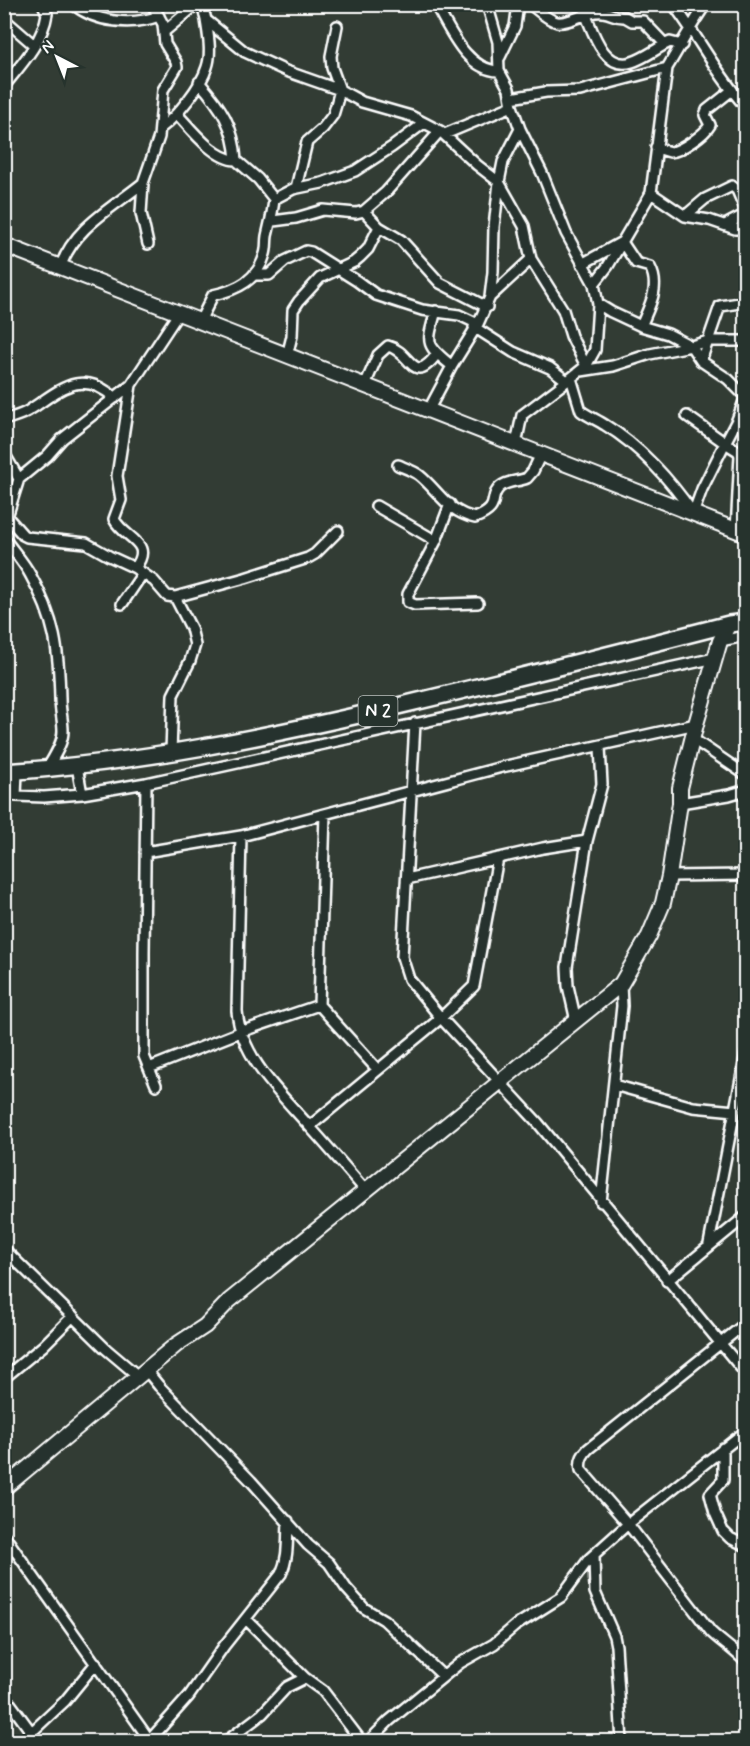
<svg xmlns="http://www.w3.org/2000/svg" width="750" height="1746" font-family="Mynerve,sans-serif">
	<style>
		.lines { fill: none; stroke-linecap: round; stroke-linejoin: round }
		.street-casing { stroke: #fff; stroke-width: 14 }
		.secondary-casing { stroke: #fff; stroke-width: 18 }
		.primary-casing { stroke: #fff; stroke-width: 20 }
		.street { stroke: #26332d; stroke-width: 9 }
		.secondary { stroke: #26332d; stroke-width: 14 }
		.primary { stroke: #26332d; stroke-width: 15 }
		.labels { text-anchor: middle; dominant-baseline: central; stroke-width: 4.5; stroke-linejoin: round; paint-order: stroke }
		.shield { fill: #26332d; stroke: #bec2c0; stroke-width: 1.5 }
		.shield-label { font-size: 18px; font-weight: bold; fill: #fff }
	</style>
	<rect width="100%" height="100%" fill="#323c34"/>
	<filter id="ink" filterUnits="userSpaceOnUse"><feTurbulence type="fractalNoise" baseFrequency=".0167" numOctaves="2"/><feDisplacementMap in="SourceGraphic" scale="12" xChannelSelector="R" yChannelSelector="G"/><feConvolveMatrix kernelMatrix="1 2 1 2 8 2 1 2 1" color-interpolation-filters="sRGB"/></filter>
	<g filter="url(#ink)">
		<g class="lines">
			<defs>
				<path id="street" d="M 73,4 C 96,23 132,26 159,16
					M 202,4 L 206,20 L 245,52 L 286,71 L 340,90 L 362,102 L 411,116 L 440,131 L 477,165 L 499,182 L 524,226 L 531,259 L 563,310 L 571,336 L 586,366
					M 435,4 C 450,29 466,70 499,71
					M 487,4 L 498,42 L 499,71 L 509,89 L 512,106 L 520,129 L 542,173 L 566,233 L 594,284 L 598,304 L 595,350 L 586,366 L 571,378 L 581,411 C 588,416 597,420 605,425 C 639,445 671,481 693,513
					M 530,4 C 537,10 549,20 557,22 C 570,24 587,10 603,12 C 612,13 616,18 625,17 L 632,21 L 643,21 L 665,44
					M 673,4 C 699,38 717,75 746,107
					M 585,13 C 593,32 604,71 632,62 C 645,58 657,48 670,42 L 682,45
					M 4,19 L 34,45
					M 165,31 L 197,4
					M 500,57 L 515,26 L 518,4
					M 199,82 C 221,107 234,126 236,160
					M 4,86 C 21,65 43,41 47,14 L 43,4
					M 511,98 L 546,92 L 580,91 L 667,68 C 680,47 691,25 706,4
					M 177,114 C 191,129 215,160 236,160 L 258,179 L 274,199 C 273,212 270,223 267,236 C 266,242 267,248 265,254 C 258,280 237,290 213,295 L 200,321
					M 161,128 C 177,116 201,87 207,67 C 212,53 208,34 206,20
					M 445,134 L 512,106
					M 656,147 C 660,149 665,151 670,152 C 680,152 705,134 710,125 L 705,115 L 707,110 L 731,91
					M 296,188 L 307,142 L 323,128 L 333,115 L 336,105 L 340,90 L 332,68 L 331,56 L 337,26
					M 651,193 L 685,216 L 709,220 L 735,229 L 746,229
					M 274,199 L 293,189 L 322,183 L 355,171 L 392,147 L 424,123
					M 364,211 L 379,227 L 401,240 L 440,283 L 487,307
					M 685,216 L 705,199 L 732,186 L 737,190 L 746,211
					M 273,221 L 296,218 L 323,210 L 356,213 L 364,211 L 386,192 L 440,131
					M 725,225 L 746,214
					M 148,244 L 141,213 L 143,183 L 159,137 L 163,90 L 177,67 L 176,62 L 165,44 L 163,24 L 152,4
					M 582,264 L 622,242 L 636,263 L 650,267 C 661,287 649,307 641,326
					M 60,268 C 74,227 111,209 143,183
					M 255,275 L 269,275 L 285,261 L 306,251 L 311,252 L 357,281 L 376,295 L 422,310 L 459,315 L 478,324
					M 594,284 L 608,266 L 651,193 L 667,68
					M 490,297 L 531,259
					M 598,304 L 611,312 L 641,326 L 668,334 L 691,346 L 701,361 L 728,379 L 745,396
					M 436,311 C 427,343 424,344 452,366
					M 474,327 L 513,352 L 550,368 L 567,381 L 571,378
					M 287,356 L 292,336 L 293,310 L 299,301 L 320,278 L 354,262 L 360,257 L 368,249 L 379,227
					M 701,361 L 720,306 L 746,302
					M 581,371 L 613,366 L 650,354 L 691,346 L 708,341 L 746,341
					M 131,385 L 117,476 L 121,500 L 114,519 C 124,539 155,542 135,568
					M 365,385 L 378,355 L 388,346 C 412,352 412,387 437,354
					M 428,411 L 452,366 L 478,324 L 490,297 L 493,272 L 494,227 L 499,182 L 503,162 L 520,129
					M 687,416 L 725,443 L 702,489 L 693,514
					M 4,420 C 13,417 23,415 31,409 C 60,390 81,368 115,398
					M 516,444 L 522,415 L 567,381
					M 4,453 L 19,479
					M 398,465 C 405,468 414,471 419,475 C 439,491 447,512 475,518 C 503,507 487,498 500,487 C 508,480 518,482 527,478 L 533,471 L 541,454
					M 450,504 L 436,541 L 408,594 L 408,602 L 415,605 L 478,603
					M 376,506 L 436,541
					M 8,518 L 23,535 L 27,537 L 86,543 L 109,556 L 135,568 L 154,581 L 167,596 L 175,597 L 245,578 L 308,558 L 315,554 L 338,531
					M 6,520 L 19,479 L 47,456 L 62,439 L 131,385 L 178,314
					M 736,531 L 740,455 L 738,451 L 725,443 L 737,420 L 746,396
					M 4,538 C 13,551 24,562 31,576 C 55,619 59,650 60,699 C 60,710 63,720 63,731 C 63,744 53,758 47,769
					M 122,604 L 143,573
					M 720,641 L 746,636
					M 415,723 L 402,957 L 409,979 L 441,1018 L 474,986 L 498,858
					M 693,739 L 746,775
					M 171,752 L 173,695 L 190,661 L 195,645 L 191,628 L 175,597
					M 77,766 L 82,794 L 146,783 L 715,658
					M 17,771 L 16,796 L 44,797 L 82,794
					M 146,783 L 144,952 L 144,1056 L 156,1085
					M 680,803 L 729,795 L 746,790
					M 241,836 L 237,1011 C 241,1058 281,1094 310,1127 C 329,1148 347,1169 365,1190
					M 145,852 L 241,836 L 502,767 L 696,724
					M 669,876 L 746,875
					M 407,879 L 543,848 L 587,841
					M 319,1005 L 377,1069
					M 576,1021 L 568,986 L 567,967 L 587,841 L 602,784 L 600,747
					M 149,1068 L 240,1032 L 319,1005 L 325,814
					M 614,1085 L 693,1107 L 735,1111
					M 310,1126 L 441,1018 L 538,1123 L 746,1374
					M 601,1202 L 622,1006 L 621,984
					M 709,1244 L 746,1053
					M 4,1249 L 106,1349 L 138,1376
					M 667,1281 L 746,1216
					M 746,1323 L 588,1449 C 582,1455 579,1461 581,1470 L 628,1524 L 711,1632 C 719,1640 742,1656 746,1663
					M 146,1370 L 159,1386 L 251,1481 L 308,1545 L 329,1563 L 346,1588 L 364,1608 L 384,1620 L 443,1676
					M 4,1378 L 43,1346 L 73,1316
					M 723,1448 L 723,1480 L 710,1494 L 715,1513 L 723,1531 L 730,1538 L 746,1546
					M 4,1535 L 151,1742
					M 594,1555 L 595,1592 L 614,1636 L 616,1646 L 622,1742
					M 246,1619 L 305,1678 L 323,1691 L 362,1742
					M 4,1695 L 32,1733
					M 21,1742 L 65,1701 L 96,1663
					M 148,1742 L 189,1696 L 224,1646 L 281,1574 C 289,1557 287,1539 288,1521
					M 225,1742 L 262,1714 L 287,1687 L 305,1678
					M 368,1742 L 389,1721 L 460,1663 L 494,1644 L 515,1626 L 561,1597 L 589,1559 L 628,1524 L 746,1431"/>
				<path id="secondary" d="M 4,245 L 746,534
					M 4,1488 L 176,1345 L 205,1326 L 229,1301 L 621,984 L 649,936 L 663,903 L 669,876 L 680,803 L 680,788 L 696,724 L 720,641 L 729,624"/>
				<path id="primary" d="M 4,772 C 140,763 270,736 402,705 C 512,679 620,652 729,624 L 746,622"/>
			</defs>
			<use href="#street" class="street-casing"/>
			<use href="#secondary" class="secondary-casing"/>
			<use href="#primary" class="primary-casing"/>
			<use href="#street" class="street"/>
			<use href="#secondary" class="secondary"/>
			<use href="#primary" class="primary"/>
		</g>
	</g>
	<g class="labels">
		<rect class="shield" x="358.5" y="696" width="39" height="30" rx="4.5"/>
		<g class="shield-label">
			<text x="378" y="711">N 2</text>
		</g>
	</g>
	<rect width="750" height="1746" fill="none" stroke="#26332d" stroke-width="24"/>
	<rect x="12" y="12" width="726" height="1722" fill="none" stroke="#fff" stroke-width="2" filter="url(#ink)"/>
	<g transform="translate(57 57) rotate(318)" stroke="#26332d" stroke-width="4.5" paint-order="stroke">
	<path d="M0-4.5L10 22L0 15L-10 22Z" fill="#ffffff"/>
	<text y="-9" font-size="16" font-weight="bold" text-anchor="middle" fill="#ffffff">N</text>
	</g>
</svg>
